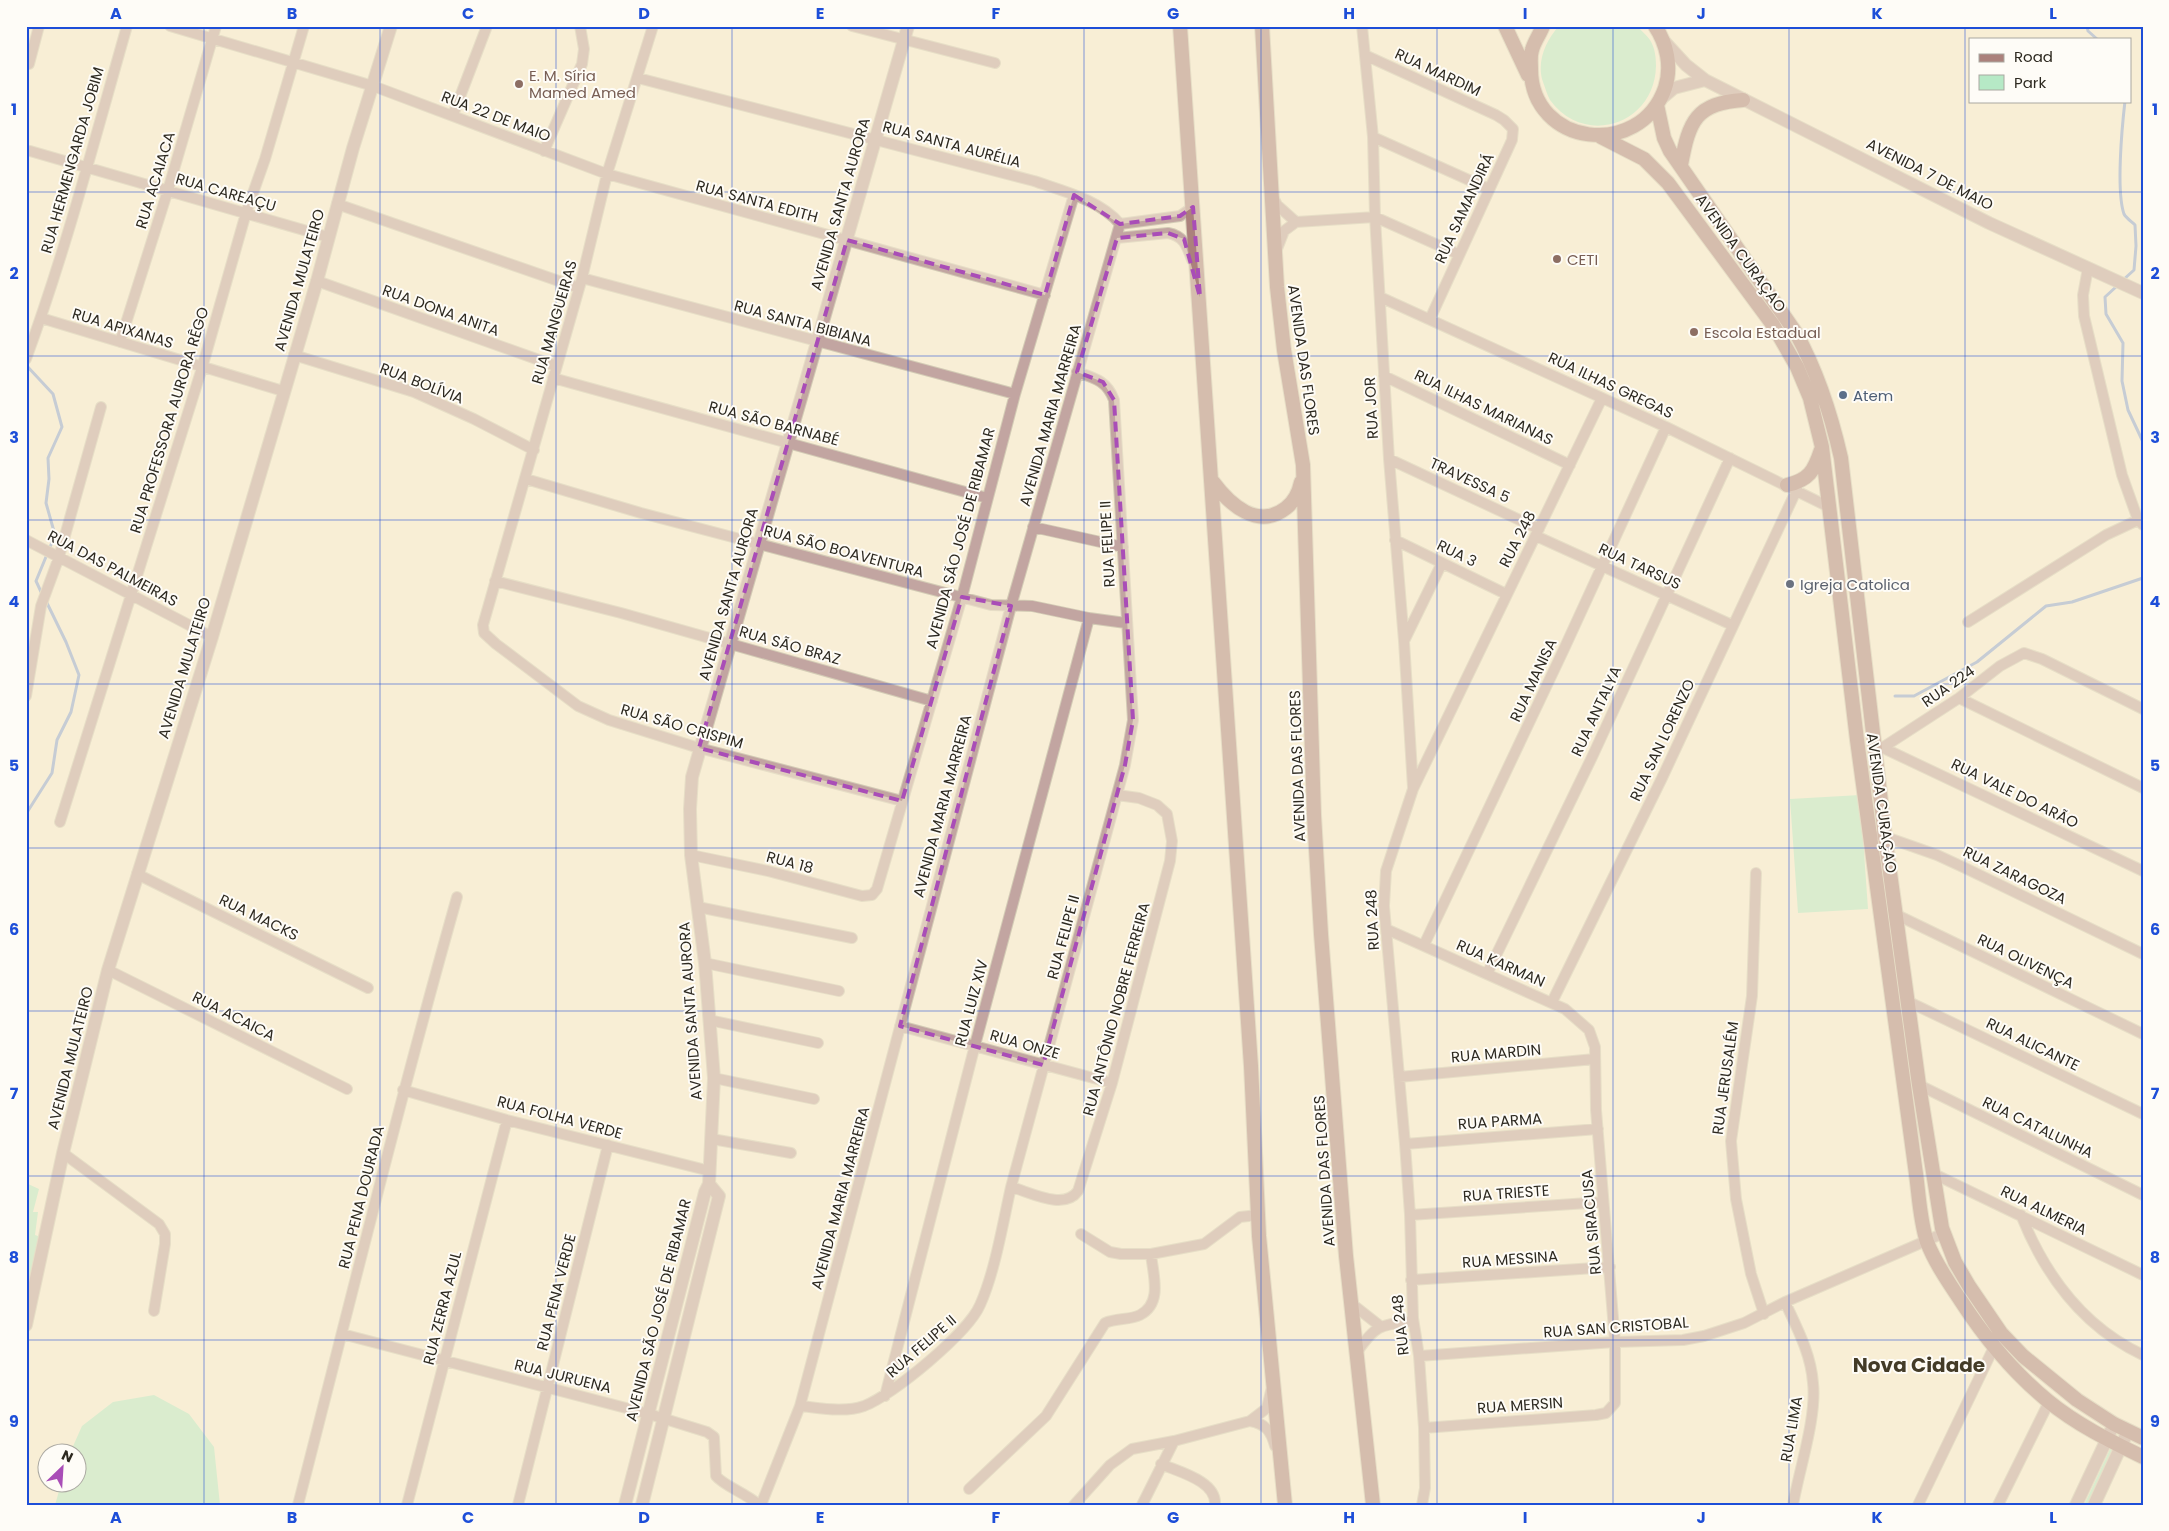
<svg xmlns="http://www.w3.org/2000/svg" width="2169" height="1531" font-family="Poppins,sans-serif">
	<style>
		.green { fill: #b6e9c6 }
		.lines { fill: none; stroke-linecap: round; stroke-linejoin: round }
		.stream { stroke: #89a2d3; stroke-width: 3 }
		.minor-casing { stroke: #d3cbb5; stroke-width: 12 }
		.tertiary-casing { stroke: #d3cbb5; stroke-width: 14 }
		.secondary-casing { stroke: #d3cbb5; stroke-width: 16 }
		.minor { stroke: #c2a5a1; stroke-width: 10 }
		.tertiary { stroke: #c2a5a1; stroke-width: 12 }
		.secondary { stroke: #ab817c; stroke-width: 14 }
		.marked { fill: none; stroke: #a94db7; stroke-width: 4; stroke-dasharray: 10 6; stroke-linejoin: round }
		.grid { fill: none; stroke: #1d4ed8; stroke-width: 1; stroke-opacity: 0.55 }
		.education-dot { fill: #8d6e63; stroke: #fefcf7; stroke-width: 2 }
		.service-dot { fill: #5c6f8a; stroke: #fefcf7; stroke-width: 2 }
		.worship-dot { fill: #6b7280; stroke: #fefcf7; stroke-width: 2 }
		.labels { text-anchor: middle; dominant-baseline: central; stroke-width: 4; stroke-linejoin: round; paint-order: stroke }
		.street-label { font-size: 15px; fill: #2d2920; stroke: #fefcf7 }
		.education-label { font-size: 15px; fill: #785e54; stroke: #fefcf7; text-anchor: start }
		.service-label { font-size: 15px; fill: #4e5e75; stroke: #fefcf7; text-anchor: start }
		.worship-label { font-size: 15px; fill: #5b616d; stroke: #fefcf7; text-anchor: start }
		.district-label { font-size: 20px; font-weight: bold; fill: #433b27; stroke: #fefcf7 }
		.neatline { fill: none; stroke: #1d4ed8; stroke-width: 2 }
		.grid-label { font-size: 16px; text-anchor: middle; font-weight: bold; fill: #1d4ed8 }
	</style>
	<rect width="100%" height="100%" fill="#f8eed6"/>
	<path class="green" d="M 1559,26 L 1637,26 C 1641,31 1647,35 1650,40 C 1655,48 1656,57 1656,66 C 1655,124 1585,148 1550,100 C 1547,95 1545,87 1543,82 C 1536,62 1546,40 1559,26 Z
		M 1860,795 L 1868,909 L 1798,913 L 1790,799 Z
		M 26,1183 L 39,1189 L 33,1212 L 38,1212 L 35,1235 L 41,1237 L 26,1302 Z
		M 154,1395 L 189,1414 L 214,1447 L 220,1505 L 55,1505 L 61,1484 L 78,1484 L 78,1454 L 70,1453 L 82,1426 L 113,1402 Z
		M 2114,1448 L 2091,1505 L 2084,1505 L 2110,1449 Z"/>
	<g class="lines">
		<path class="stream" d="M 2087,26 L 2088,31 L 2097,39
			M 2123,280 L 2134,270 L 2136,246 L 2135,225 C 2132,222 2126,218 2124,214 C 2116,191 2122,127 2125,101
			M 2117,286 L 2105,297 L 2106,314 L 2123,343 L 2122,381 L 2128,410 L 2143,442
			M 26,365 L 53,394 L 62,427 L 48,458 L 49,479 L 46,503 L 55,535 L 36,581 L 42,594
			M 1895,696 L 1914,696 L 1977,662 L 2046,606 L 2072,602 L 2143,578
			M 26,814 L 52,773 L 57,740 L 71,712 L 79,675 L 66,642 L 46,601"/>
		<defs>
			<path id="minor" d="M 170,26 L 373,86 L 607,174 L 1045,295
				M 653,26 L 607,174 L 582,278 L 483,625 L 484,633 L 496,644 L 578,706 L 609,720 L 699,748 L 902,801
				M 852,26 L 995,63
				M 1362,26 L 1373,137 L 1375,217 L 1389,459 L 1404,641 L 1413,788
				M 1367,56 L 1496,115 L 1504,120 L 1513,129 L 1512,140 L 1430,319
				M 29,64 L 39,26
				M 638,78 L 1034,181 C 1063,191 1100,200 1120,224 L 1011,606 L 800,1406 L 761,1505
				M 453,115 L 487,26
				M 1373,137 L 1489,189
				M 30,151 L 328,237
				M 544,151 L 582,64 L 584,49 L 580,26
				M 1272,195 L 1277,205 L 1296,222
				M 337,204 L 579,288
				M 1120,224 L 1180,216 L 1193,207
				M 1117,238 L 1168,233 C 1184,236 1187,246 1192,260
				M 1277,249 L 1284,231 L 1296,222 L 1375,217 L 1458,254
				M 2088,268 L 2083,295 L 2084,316 L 2122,475 L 2138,520 L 2143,525
				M 582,278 L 1015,394
				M 317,281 L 556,366
				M 1380,297 L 1666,427 L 1827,506
				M 41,318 L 283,391
				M 120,342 L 168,190 L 216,26
				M 294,355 L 414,392 L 474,419 L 534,450
				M 26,359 C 66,250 95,138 127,26
				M 1384,376 L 1570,465
				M 553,378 L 987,498
				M 1389,459 L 1539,529
				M 526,479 L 641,513 L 991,605 L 1032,606 L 1089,618 L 1126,623
				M 1033,527 L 1123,547
				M 1536,536 L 1732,625
				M 26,540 L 212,637
				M 1395,540 L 1506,594
				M 495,581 L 621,613 L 932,701
				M 1968,622 L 2106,535 L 2138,520
				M 1404,641 L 1442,563
				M 26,696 L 41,606 L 59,557 L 101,407
				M 1959,698 L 2143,788
				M 1879,746 L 2143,871
				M 1882,748 L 1959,698 L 2000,666 L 2024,653 L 2042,659 L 2143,709
				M 60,822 L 202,368 L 246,213 L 265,159 L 304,26
				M 1880,835 L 1937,855 L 1965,868 L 2143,954
				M 691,855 L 768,871 L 862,896 L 872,895 L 877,889 L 962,597 L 1015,394 L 1074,195
				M 1756,873 L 1752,996 L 1731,1141 L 1736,1199 L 1751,1274 L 1764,1314
				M 137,874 L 368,988
				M 698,907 L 852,938
				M 1897,915 L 2143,1034
				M 1386,929 L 1565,1009 L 1589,1030 L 1595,1047 L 1596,1110 L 1615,1342 L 1615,1403 L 1606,1413 L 1596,1415 L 1424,1428
				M 1424,945 L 1564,649 L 1666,427
				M 705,963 L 839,991
				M 108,970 L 347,1089
				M 1487,974 L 1593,755 L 1730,458
				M 1552,1002 L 1662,778 L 1797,489
				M 1909,1002 L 2143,1114
				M 709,1020 L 818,1043
				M 900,1026 L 1112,1083
				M 1399,1077 L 1595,1059
				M 714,1078 L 814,1099
				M 1919,1085 L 2143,1195
				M 403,1090 L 507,1120 L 710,1171
				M 712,1139 L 791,1153
				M 1405,1144 L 1598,1129
				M 63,1153 L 159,1224 L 165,1234 L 165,1244 L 154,1311
				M 1932,1173 L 2143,1275
				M 1011,1187 C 1030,1192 1064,1211 1078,1191 L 1112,1083 L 1170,861 L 1172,841 L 1167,814 L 1157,805 L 1139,798 L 1117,795
				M 1410,1215 L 1603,1202
				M 2021,1215 C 2045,1275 2083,1327 2143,1355
				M 1081,1234 L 1110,1252 L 1121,1254 L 1151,1254 L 1204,1244 L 1240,1217 L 1258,1215
				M 1411,1280 L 1610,1267
				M 1785,1302 C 1797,1328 1811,1354 1813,1383 C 1817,1417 1799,1470 1793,1505
				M 1352,1304 L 1380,1326
				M 342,1334 L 649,1414 L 707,1432 L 714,1437 L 716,1476 C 724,1486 746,1493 759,1505
				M 1357,1352 C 1376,1324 1381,1325 1413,1321
				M 1419,1356 L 1615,1342 L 1683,1340 L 1704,1336 L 1744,1323 L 1785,1302 L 1944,1233
				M 885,1396 L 975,1045 L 1089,618
				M 800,1406 C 820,1408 844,1413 864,1406 C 893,1395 968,1333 980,1305 C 995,1272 1003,1222 1011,1187 L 1125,765 L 1133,720 L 1114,400 C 1107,381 1095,378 1077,372
				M 1250,1421 C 1266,1424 1271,1431 1275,1446
				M 1161,1464 C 1179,1472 1217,1481 1215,1505
				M 969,1489 L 1046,1416 L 1105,1323 C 1116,1318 1130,1320 1140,1315 C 1163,1303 1153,1275 1151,1254
				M 298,1505 C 350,1302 400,1099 457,897
				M 407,1505 L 507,1120
				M 518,1505 L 608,1145
				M 1074,1505 L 1110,1465 L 1132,1449 L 1174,1441 L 1250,1421 L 1267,1408 L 1271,1391
				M 1142,1505 L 1174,1441
				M 1422,1505 L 1425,1488 L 1424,1428 L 1419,1356 L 1413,1318 L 1410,1215 L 1405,1144 L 1384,906 L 1386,871 L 1413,789 L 1602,398
				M 1918,1505 L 1994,1347
				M 1998,1505 L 2049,1402"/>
			<path id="tertiary" d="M 1663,40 L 1686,65 L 1705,80 L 1989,223 L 2143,293
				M 1661,99 L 1674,88 L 1705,80
				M 709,1184 L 714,1078 L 705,963 L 691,855 L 690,809 L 692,777 L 908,26
				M 26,1325 L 63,1153 L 108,970 L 212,637 L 317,281 L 353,148 L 391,26
				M 625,1505 L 705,1192 L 709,1184
				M 642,1505 L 719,1196 L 709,1184
				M 2076,1505 L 2114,1424
				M 2094,1505 L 2128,1431"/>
			<path id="secondary" d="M 1180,26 L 1251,1066 L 1259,1236 L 1285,1505
				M 1262,26 L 1277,287 L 1284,350 L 1303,465 L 1314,815 L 1321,934 L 1346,1256 L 1373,1505
				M 1505,26 L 1528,75
				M 1543,26 C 1540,34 1534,42 1532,50 C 1530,56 1531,63 1531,69 C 1531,146 1640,160 1665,88 C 1672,67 1667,44 1655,26
				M 1657,105 L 1664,138 L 1670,151 L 1796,333 C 1818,373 1831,414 1841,458 L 1885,836 L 1919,1085 L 1942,1228 L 1955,1262 L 1969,1286 L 2001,1333 L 2023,1356 L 2077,1400 L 2114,1424 L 2143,1438
				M 1601,137 L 1644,159 L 1668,183 L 1773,325 L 1797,367 L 1810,398 L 1822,447 L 1857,740 L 1916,1174 C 1919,1196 1920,1221 1927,1242 C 1935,1263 1949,1283 1961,1301 C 1985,1338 2014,1373 2048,1401 C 2076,1424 2110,1441 2143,1457
				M 1681,165 C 1689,121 1696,103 1743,100
				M 1213,482 C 1230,505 1258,530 1286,508 C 1295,501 1299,492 1301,482
				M 1787,485 C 1809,480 1814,471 1821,450"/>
		</defs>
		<use href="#minor" class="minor-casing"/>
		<use href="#tertiary" class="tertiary-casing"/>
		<use href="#secondary" class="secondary-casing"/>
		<use href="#minor" class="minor"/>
		<use href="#tertiary" class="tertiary"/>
		<use href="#secondary" class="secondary"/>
	</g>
	<path d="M0 0H2169V1531H0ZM 1074,195 L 1120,224 L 1180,216 L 1193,207 L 1200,297 L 1184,239 L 1168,233 L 1117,238 L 1077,372 L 1103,382 L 1114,400 L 1133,720 L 1125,765 L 1043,1065 L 900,1026 L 1011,606 L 962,597 L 902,801 L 699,748 L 847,240 L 1045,295 Z" fill="#f8eed6" fill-opacity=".55" fill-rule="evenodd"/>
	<path class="marked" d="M 1074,195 L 1120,224 L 1180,216 L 1193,207 L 1200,297 L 1184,239 L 1168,233 L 1117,238 L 1077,372 L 1103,382 L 1114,400 L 1133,720 L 1125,765 L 1043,1065 L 900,1026 L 1011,606 L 962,597 L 902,801 L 699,748 L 847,240 L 1045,295 Z"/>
	<path class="grid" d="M 204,26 L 204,1505M 380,26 L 380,1505M 556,26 L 556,1505M 732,26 L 732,1505M 908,26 L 908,1505M 1084,26 L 1084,1505M 1261,26 L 1261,1505M 1437,26 L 1437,1505M 1613,26 L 1613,1505M 1789,26 L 1789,1505M 1965,26 L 1965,1505M 26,192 L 2143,192M 26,356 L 2143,356M 26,520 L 2143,520M 26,684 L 2143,684M 26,848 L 2143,848M 26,1011 L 2143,1011M 26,1176 L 2143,1176M 26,1340 L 2143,1340"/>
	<g class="education-dot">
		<circle cx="519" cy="84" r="5"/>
		<circle cx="1557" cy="259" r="5"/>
		<circle cx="1694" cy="332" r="5"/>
	</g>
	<circle class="service-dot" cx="1843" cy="395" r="5"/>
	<circle class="worship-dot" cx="1790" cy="584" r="5"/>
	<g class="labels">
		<g class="street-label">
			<text transform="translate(1438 72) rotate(25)">RUA MARDIM</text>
			<text transform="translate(496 116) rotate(21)">RUA 22 DE MAIO</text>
			<text transform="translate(952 144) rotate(15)">RUA SANTA AURÉLIA</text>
			<text transform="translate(72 160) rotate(-74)">RUA HERMENGARDA JOBIM</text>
			<text transform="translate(1930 174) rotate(27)">AVENIDA 7 DE MAIO</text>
			<text transform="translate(155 180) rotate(-73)">RUA ACAIACA</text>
			<text transform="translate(226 192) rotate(16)">RUA CAREAÇU</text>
			<text transform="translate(757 201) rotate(15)">RUA SANTA EDITH</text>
			<text transform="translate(840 204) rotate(-74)">AVENIDA SANTA AURORA</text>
			<text transform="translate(1464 208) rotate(-65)">RUA SAMANDIRÁ</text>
			<text transform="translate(1741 253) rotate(54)">AVENIDA CURAÇAO</text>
			<text transform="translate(299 280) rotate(-74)">AVENIDA MULATEIRO</text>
			<text transform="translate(441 310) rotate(20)">RUA DONA ANITA</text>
			<text transform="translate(554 322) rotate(-74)">RUA MANGUEIRAS</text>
			<text transform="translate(803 323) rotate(15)">RUA SANTA BIBIANA</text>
			<text transform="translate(123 328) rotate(17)">RUA APIXANAS</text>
			<text transform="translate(1304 360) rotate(82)">AVENIDA DAS FLORES</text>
			<text transform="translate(422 383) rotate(21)">RUA BOLÍVIA</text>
			<text transform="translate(1611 385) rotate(25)">RUA ILHAS GREGAS</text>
			<text transform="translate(1484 407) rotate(26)">RUA ILHAS MARIANAS</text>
			<text transform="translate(1371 408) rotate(-93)">RUA JOR</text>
			<text transform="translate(1050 415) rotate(-74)">AVENIDA MARIA MARREIRA</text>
			<text transform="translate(169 420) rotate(-73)">RUA PROFESSORA AURORA RÊGO</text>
			<text transform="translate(774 423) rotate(15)">RUA SÃO BARNABÉ</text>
			<text transform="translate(1470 480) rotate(25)">TRAVESSA 5</text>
			<text transform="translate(960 538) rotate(-75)">AVENIDA SÃO JOSÉ DE RIBAMAR</text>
			<text transform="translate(1517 539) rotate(-63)">RUA 248</text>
			<text transform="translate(1107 544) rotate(-93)">RUA FELIPE II</text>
			<text transform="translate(844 551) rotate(15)">RUA SÃO BOAVENTURA</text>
			<text transform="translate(1457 553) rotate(26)">RUA 3</text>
			<text transform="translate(1640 566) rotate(25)">RUA TARSUS</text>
			<text transform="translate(113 568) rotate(28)">RUA DAS PALMEIRAS</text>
			<text transform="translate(728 594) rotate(-74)">AVENIDA SANTA AURORA</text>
			<text transform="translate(790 645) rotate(16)">RUA SÃO BRAZ</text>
			<text transform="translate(184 668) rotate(-73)">AVENIDA MULATEIRO</text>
			<text transform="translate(1533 680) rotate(-65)">RUA MANISA</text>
			<text transform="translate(1948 686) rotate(-35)">RUA 224</text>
			<text transform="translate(1596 711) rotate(-65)">RUA ANTALYA</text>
			<text transform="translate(682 726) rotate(16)">RUA SÃO CRISPIM</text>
			<text transform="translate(1662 740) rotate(-65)">RUA SAN LORENZO</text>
			<text transform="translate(1297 766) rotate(-92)">AVENIDA DAS FLORES</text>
			<text transform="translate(2015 793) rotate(26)">RUA VALE DO ARÃO</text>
			<text transform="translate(1882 803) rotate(82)">AVENIDA CURAÇAO</text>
			<text transform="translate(942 806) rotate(-75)">AVENIDA MARIA MARREIRA</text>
			<text transform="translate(790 862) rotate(15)">RUA 18</text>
			<text transform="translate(2015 875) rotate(26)">RUA ZARAGOZA</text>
			<text transform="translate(259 917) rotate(26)">RUA MACKS</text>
			<text transform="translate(1372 920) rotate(-93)">RUA 248</text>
			<text transform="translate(1063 937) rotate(-75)">RUA FELIPE II</text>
			<text transform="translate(2026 961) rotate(26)">RUA OLIVENÇA</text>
			<text transform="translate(1501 963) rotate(24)">RUA KARMAN</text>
			<text transform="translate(971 1003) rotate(-75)">RUA LUIZ XIV</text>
			<text transform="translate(1116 1009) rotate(-75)">RUA ANTÔNIO NOBRE FERREIRA</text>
			<text transform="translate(690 1011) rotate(-94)">AVENIDA SANTA AURORA</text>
			<text transform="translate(234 1016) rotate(27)">RUA ACAICA</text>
			<text transform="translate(1025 1044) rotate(16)">RUA ONZE</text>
			<text transform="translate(2033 1044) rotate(26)">RUA ALICANTE</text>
			<text transform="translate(1496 1053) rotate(-5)">RUA MARDIN</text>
			<text transform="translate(70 1058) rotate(-76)">AVENIDA MULATEIRO</text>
			<text transform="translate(1725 1078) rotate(-82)">RUA JERUSALÉM</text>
			<text transform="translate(560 1117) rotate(15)">RUA FOLHA VERDE</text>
			<text transform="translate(1500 1121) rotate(-4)">RUA PARMA</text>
			<text transform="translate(2038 1127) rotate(26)">RUA CATALUNHA</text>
			<text transform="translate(1324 1171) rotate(-94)">AVENIDA DAS FLORES</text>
			<text transform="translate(1506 1193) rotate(-4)">RUA TRIESTE</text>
			<text transform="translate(361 1197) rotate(-76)">RUA PENA DOURADA</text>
			<text transform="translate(840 1198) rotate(-75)">AVENIDA MARIA MARREIRA</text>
			<text transform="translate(2044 1210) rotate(26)">RUA ALMERIA</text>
			<text transform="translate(1591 1222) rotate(-95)">RUA SIRACUSA</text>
			<text transform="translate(1510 1259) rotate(-4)">RUA MESSINA</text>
			<text transform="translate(556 1292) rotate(-76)">RUA PENA VERDE</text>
			<text transform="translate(442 1308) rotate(-76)">RUA ZERRA AZUL</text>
			<text transform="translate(658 1310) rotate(-76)">AVENIDA SÃO JOSÉ DE RIBAMAR</text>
			<text transform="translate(1400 1325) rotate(-96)">RUA 248</text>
			<text transform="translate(1616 1327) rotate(-4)">RUA SAN CRISTOBAL</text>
			<text transform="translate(921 1346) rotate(-41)">RUA FELIPE II</text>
			<text transform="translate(563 1376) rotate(14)">RUA JURUENA</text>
			<text transform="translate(1520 1405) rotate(-4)">RUA MERSIN</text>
			<text transform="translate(1791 1429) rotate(-80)">RUA LIMA</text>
		</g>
		<g class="education-label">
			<text x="529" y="75">E. M. Síria<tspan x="529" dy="17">Mamed Amed</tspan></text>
			<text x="1567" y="259">CETI</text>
			<text x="1704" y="332">Escola Estadual</text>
		</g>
		<g class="service-label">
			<text x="1853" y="395">Atem</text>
		</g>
		<g class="worship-label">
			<text x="1800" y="584">Igreja Catolica</text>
		</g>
		<g class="district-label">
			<text x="1919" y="1365">Nova Cidade</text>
		</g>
	</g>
	<rect width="2169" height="1531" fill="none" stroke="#fefcf7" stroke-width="55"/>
	<rect x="1969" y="38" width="162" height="65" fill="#fefcf7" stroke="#aaa8a1"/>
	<rect x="1979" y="54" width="25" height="8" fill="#ab817c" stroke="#aaa8a1"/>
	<text x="2014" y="62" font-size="15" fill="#2d2920">Road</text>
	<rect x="1979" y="75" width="25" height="15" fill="#b6e9c6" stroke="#aaa8a1"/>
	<text x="2014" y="88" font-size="15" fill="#2d2920">Park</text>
	<g transform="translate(62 1468) rotate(25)"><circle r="24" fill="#fefcf7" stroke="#aaa8a1"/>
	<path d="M0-4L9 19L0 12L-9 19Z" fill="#a94db7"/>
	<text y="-8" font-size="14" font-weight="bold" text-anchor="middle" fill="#2d2920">N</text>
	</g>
	<rect x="28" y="28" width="2114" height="1476" class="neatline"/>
	<g class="grid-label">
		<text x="116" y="19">A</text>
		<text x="292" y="19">B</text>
		<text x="468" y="19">C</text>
		<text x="644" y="19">D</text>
		<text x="820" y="19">E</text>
		<text x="996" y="19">F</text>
		<text x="1173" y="19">G</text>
		<text x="1349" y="19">H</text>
		<text x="1525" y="19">I</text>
		<text x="1701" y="19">J</text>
		<text x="1877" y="19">K</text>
		<text x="2053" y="19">L</text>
		<text x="14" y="115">1</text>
		<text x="2155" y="115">1</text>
		<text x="14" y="279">2</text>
		<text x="2155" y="279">2</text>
		<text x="14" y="443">3</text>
		<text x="2155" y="443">3</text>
		<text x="14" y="607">4</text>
		<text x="2155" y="607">4</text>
		<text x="14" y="771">5</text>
		<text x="2155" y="771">5</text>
		<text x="14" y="935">6</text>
		<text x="2155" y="935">6</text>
		<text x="14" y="1099">7</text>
		<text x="2155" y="1099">7</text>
		<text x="14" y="1263">8</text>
		<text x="2155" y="1263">8</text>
		<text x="14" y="1427">9</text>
		<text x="2155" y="1427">9</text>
		<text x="116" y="1523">A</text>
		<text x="292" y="1523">B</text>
		<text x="468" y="1523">C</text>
		<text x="644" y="1523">D</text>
		<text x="820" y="1523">E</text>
		<text x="996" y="1523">F</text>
		<text x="1173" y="1523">G</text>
		<text x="1349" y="1523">H</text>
		<text x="1525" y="1523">I</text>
		<text x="1701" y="1523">J</text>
		<text x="1877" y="1523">K</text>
		<text x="2053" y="1523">L</text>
	</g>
</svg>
